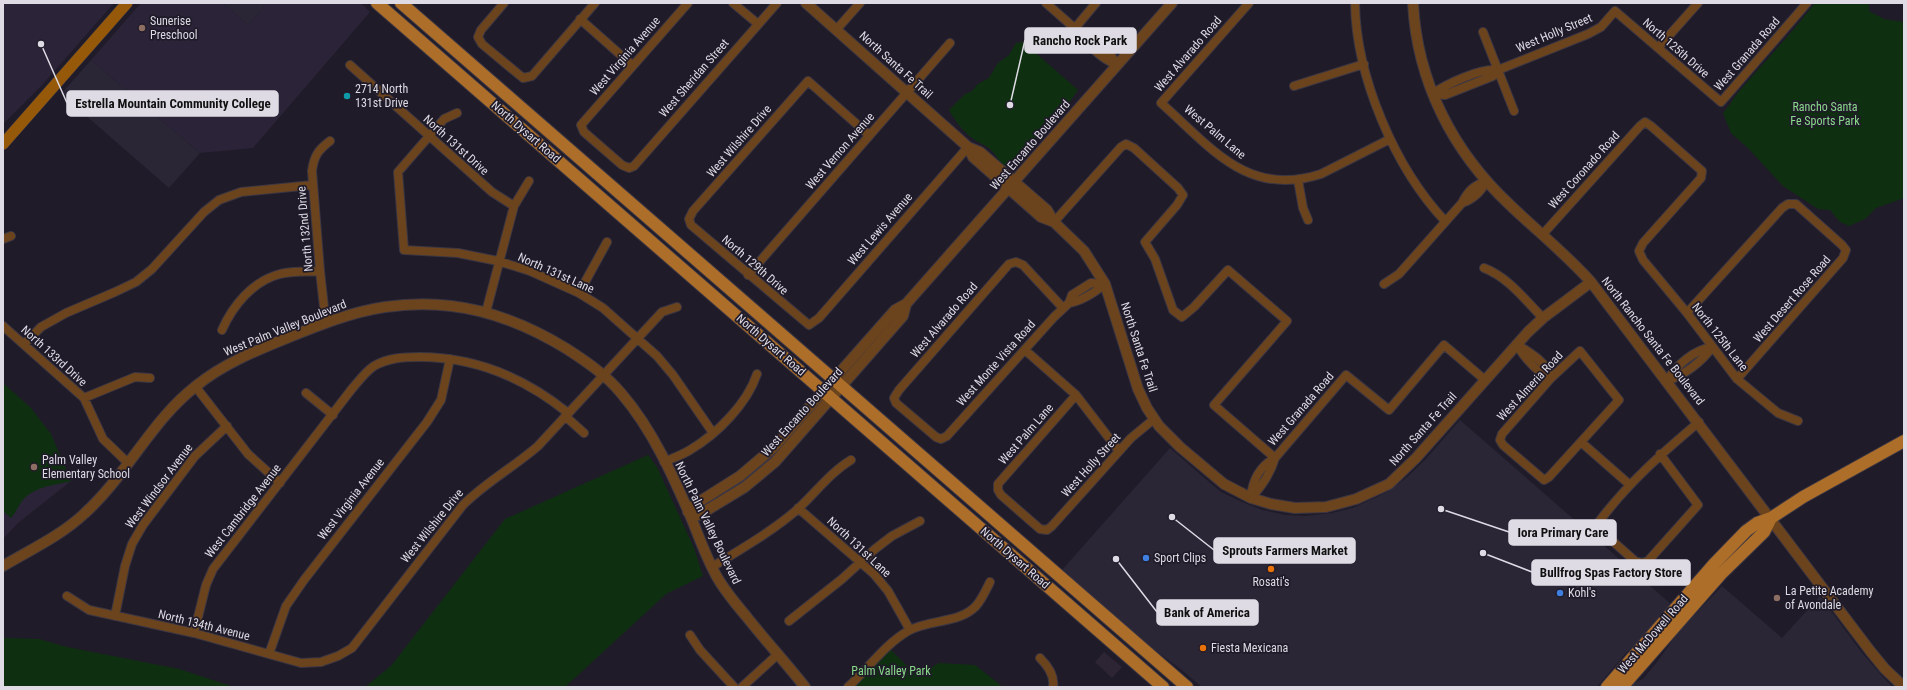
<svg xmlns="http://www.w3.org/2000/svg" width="1907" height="690" font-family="'Roboto Condensed',sans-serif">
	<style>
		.commercial { fill: #2a2636 }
		.industrial { fill: #2d2534 }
		.built { fill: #2b2337 }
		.green { fill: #0e3010 }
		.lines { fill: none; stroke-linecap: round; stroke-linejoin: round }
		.minor-casing { stroke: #3b3643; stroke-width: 10 }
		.tertiary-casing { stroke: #3b3643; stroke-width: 12 }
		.secondary-casing { stroke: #3b3643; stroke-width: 12 }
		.primary-casing { stroke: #3b3643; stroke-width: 14 }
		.minor { stroke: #6b441d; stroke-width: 8 }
		.tertiary { stroke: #6b441d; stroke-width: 10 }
		.secondary { stroke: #965909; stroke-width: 11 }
		.primary { stroke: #ad6e29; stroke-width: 12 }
		.education-dot { fill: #8d6e63; stroke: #201b29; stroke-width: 1.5 }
		.culture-dot { fill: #0f9aa8; stroke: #201b29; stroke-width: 1.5 }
		.shop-dot { fill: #3f7fe0; stroke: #201b29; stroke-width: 1.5 }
		.food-dot { fill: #e8710a; stroke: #201b29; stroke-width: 1.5 }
		.labels { text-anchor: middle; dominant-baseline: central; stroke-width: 3.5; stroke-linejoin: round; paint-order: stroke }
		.poi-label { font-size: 12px; fill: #dedbe5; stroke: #201b29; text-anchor: start }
		.street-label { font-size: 12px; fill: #dedbe5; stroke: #201b29 }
		.park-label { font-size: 12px; fill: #89db8a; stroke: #201b29 }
		.leader { fill: none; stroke: #dedbe5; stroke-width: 1.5 }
		.callout-dot { fill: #dedbe5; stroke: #201b29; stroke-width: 1.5 }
		.callout { fill: #dedbe5; stroke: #dedbe5; stroke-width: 1.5 }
		.callout-label { font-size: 13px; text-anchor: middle; font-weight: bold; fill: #111 }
	</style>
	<rect width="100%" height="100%" fill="#201b29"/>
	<path class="commercial" d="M 223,3 L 267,3 L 248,25 Z
		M 91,60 L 200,153 L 169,188 L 61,94 Z
		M 1460,420 L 1672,605 L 1641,639 L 1625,654 L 1597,687 L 1202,687 L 1178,667 L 1153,649 L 1062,570 L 1170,448 L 1208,481 L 1221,492 L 1240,501 L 1262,510 L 1286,515 L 1305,516 L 1332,513 L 1353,508 L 1387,492 L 1406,478 L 1425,460 Z
		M 1722,586 L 1782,638 L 1820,596 L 1862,653 L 1892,687 L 1630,687 L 1634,683 L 1643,679 L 1657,662 L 1679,631 Z"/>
	<path class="industrial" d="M 1104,652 L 1122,667 L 1112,678 L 1095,662 Z"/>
	<path class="built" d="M 3,3 L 114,3 L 43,84 L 3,124 Z
		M 141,3 L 223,3 L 248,25 L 267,3 L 361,3 L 370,12 L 253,148 L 200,153 L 91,60 Z
		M 3,383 L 31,408 L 51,434 L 71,481 L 18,523 L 3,539 Z"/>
	<path class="green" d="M 1815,3 L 1869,3 L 1869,11 L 1884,19 L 1904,22 L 1904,198 L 1876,208 L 1865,219 L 1849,226 L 1840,222 L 1830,210 L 1818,209 L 1783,186 L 1748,148 L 1731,133 L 1723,113 C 1730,105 1734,97 1741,89 C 1766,60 1792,33 1815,3 Z
		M 1023,42 L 1078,90 L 1066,107 L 1059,113 L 1051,124 L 1024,153 L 1019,163 L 1014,168 C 998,167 1000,158 991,150 C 987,146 980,143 975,140 C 964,133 955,121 949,110 L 965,94 L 972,91 L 978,84 L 989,78 L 998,63 L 1009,55 L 1016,43 Z
		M 3,383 L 31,408 L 51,434 L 71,481 C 52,486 32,486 20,504 C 17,509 15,513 11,518 L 3,511 Z
		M 648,455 L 657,467 L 694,548 L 703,576 L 666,594 L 565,687 L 365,687 L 391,666 L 505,519 Z
		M 3,638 L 39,639 L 67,647 L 179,669 L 234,687 L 3,687 Z
		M 891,650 L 917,676 L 939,663 L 975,665 L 1003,687 L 854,687 Z"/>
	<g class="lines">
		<defs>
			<path id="minor" d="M 504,3 L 481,30 L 478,37 L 482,44 L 523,78 L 532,76 L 595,3
				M 688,3 L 581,125 L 584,132 L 622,165 L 629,168 L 634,166 L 777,3
				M 733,3 L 758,24
				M 1046,3 L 1088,40 C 1093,52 1106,60 1117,65
				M 1249,3 L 1161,103 C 1211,147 1247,198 1321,174 L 1390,139
				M 1355,3 C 1356,77 1395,168 1445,221
				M 580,19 L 632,65
				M 1075,28 L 1096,3
				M 836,30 L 860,3
				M 1483,32 L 1514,111
				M 1088,40 C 1101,42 1111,54 1117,65
				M 1658,48 L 1698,3
				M 350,65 L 492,192 L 514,206
				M 1294,86 L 1364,64
				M 1432,94 C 1447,84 1480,68 1498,70 L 1588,34 L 1601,27 L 1615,11 L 1721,102 L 1807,3
				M 1432,94 L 1445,95 L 1493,76 L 1498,70
				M 457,113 L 444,119 L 398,172 L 404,250 L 458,253 L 498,261 L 530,271 L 579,293 L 603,308 L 657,356 L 673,375 L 713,433
				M 869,135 L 808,81 L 693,211 L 689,219 L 691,225 L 809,325 L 819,318 L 968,147
				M 1298,180 L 1303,208 L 1308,220
				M 1462,203 C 1474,199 1480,192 1487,181
				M 1054,222 L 1121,147 L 1126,144 L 1134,148 L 1178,188 L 1183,195 L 1177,205 L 1145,242 L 1155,259 L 1173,310 L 1182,317 L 1194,307 L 1228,270 L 1287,321 L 1214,405 L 1275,458
				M 1543,234 L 1640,126 L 1645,122 L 1651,126 L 1702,171 L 1701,178 L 1643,243 L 1639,251 L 1643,260 L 1687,313 L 1737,379 L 1778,413 L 1798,421
				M 3,239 L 11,236
				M 1484,268 C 1508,277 1525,300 1543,318
				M 748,275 L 950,43
				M 1384,284 L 1399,274 L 1462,203 C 1468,191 1474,185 1487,181
				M 579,293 L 607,242
				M 1069,303 C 1082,301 1094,293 1105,284
				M 1063,308 L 1023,265 L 1016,262 L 1009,264 L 899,390 L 894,398 L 896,403 L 936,437 L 941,439 L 947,436 L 1054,317 L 1069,303 L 1072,295 L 1091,283 L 1105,284
				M 486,312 L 514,206 L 529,181
				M 1687,313 L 1782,208 L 1788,204 L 1796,204 L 1842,245 L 1846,250 L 1843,258 L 1737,379
				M 329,321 L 324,307 L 320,271 L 312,171 C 314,156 318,150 330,141
				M 3,326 L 84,398 L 103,439 L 128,463
				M 222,330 C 233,305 253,281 280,274 C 293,271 307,272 320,271
				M 24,344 L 41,327 L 66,313 L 115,292 L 136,282 L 152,269 L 204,212 L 219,200 L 241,192 L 312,185
				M 1516,344 C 1529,352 1547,362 1551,378
				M 1518,347 C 1526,359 1537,373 1551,378
				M 1025,350 L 1076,395 L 1119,451
				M 1580,351 L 1619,400 L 1549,477 L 1544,480 L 1503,445 L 1500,440 L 1502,434 L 1551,378 Z
				M 1667,381 C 1676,365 1694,350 1712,347
				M 1667,381 C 1684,375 1702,362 1712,347
				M 195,386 L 248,454 L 280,483
				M 306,393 L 333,415
				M 1076,395 L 998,484 L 998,490 L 1001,495 L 1040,529 L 1047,530 L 1052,526 L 1131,438 L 1154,419
				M 84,398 L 135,377 L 150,378
				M 565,416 L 584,433
				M 1581,442 L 1630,485
				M 1660,454 L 1698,505 L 1648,561 L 1642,563 L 1635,561 L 1600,530 L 1598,523 C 1627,484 1662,453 1699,422
				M 664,462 C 673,458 682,455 690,450 C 717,434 747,404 757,374
				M 1251,498 C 1252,481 1260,466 1275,458 L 1346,375 L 1389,410 L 1444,345 L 1485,380
				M 1251,498 C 1261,487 1271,472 1275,458
				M 798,508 L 874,574 L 888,591 L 910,630
				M 712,567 C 741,549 773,531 799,508 C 816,492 831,472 851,460
				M 67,596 L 89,610 L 194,633 L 301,663 L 321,662 L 338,656 L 352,648 L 463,505 C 486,482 514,467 538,446 L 662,312 L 677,307
				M 115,616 L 125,566 L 132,544 L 143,525 L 195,456 L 227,426
				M 789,621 L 842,579 L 875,549 L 892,536 L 920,521
				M 194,633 L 206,585 L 213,569 L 351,390 C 358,382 365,372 374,366 C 388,358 403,357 419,357 C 475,357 525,378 568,413
				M 690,635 L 700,650 L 734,687
				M 269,654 L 286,606 L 304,580 L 427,422 L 441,400 L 450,359
				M 1040,658 C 1048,666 1055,676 1053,687
				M 742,687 L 777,655
				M 848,687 C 868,669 884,645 908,631 C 929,619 959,624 976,606 C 982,599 986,590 990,582"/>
			<path id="tertiary" d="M 806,3 L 968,147 L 980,152 L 1047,210 L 1054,222 L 1084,251 L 1105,284 L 1138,389 L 1147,408 L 1159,426 L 1180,447 L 1224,484 L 1251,498 L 1271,504 L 1295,508 L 1326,507 L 1356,499 L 1389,484 L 1416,458 L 1528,332 L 1543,318 L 1591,282
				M 1413,3 C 1417,82 1453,152 1510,205 C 1537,231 1566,254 1591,282 L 1871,652 L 1885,669 L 1904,687
				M 968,147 L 973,157 L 1041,217 L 1054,222
				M 906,304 L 903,316 L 775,462 L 745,487 L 699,515 L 688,512 L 694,505 L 740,476 L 773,448 L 895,310 L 906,304 L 1172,3
				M 3,566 C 30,550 62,535 85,513 C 127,475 151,421 196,386 C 223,364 255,351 287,338 C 319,325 351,312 385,307 C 452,297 510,314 567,349 C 587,362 606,375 621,393 C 653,430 674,478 693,522 C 700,540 707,559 717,577 C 725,591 735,603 746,616 C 765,640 786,663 805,687"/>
			<path id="secondary" d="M 3,144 L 127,3"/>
			<path id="primary" d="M 377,3 L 1163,687
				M 401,3 L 1187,687
				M 1607,687 L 1714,564 L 1746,531 L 1757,523 L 1771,518 L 1803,497 L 1904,441
				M 1622,687 L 1721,574 L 1764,532 L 1771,518"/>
		</defs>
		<use href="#minor" class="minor-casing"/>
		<use href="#tertiary" class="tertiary-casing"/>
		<use href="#secondary" class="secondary-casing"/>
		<use href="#primary" class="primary-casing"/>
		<use href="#minor" class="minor"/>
		<use href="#tertiary" class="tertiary"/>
		<use href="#secondary" class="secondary"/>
		<use href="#primary" class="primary"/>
	</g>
	<g class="education-dot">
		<circle cx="142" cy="28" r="4"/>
		<circle cx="34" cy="467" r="4"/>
		<circle cx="1777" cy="598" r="4"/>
	</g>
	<circle class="culture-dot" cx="347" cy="96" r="4"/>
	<g class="shop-dot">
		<circle cx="1146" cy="558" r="4"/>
		<circle cx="1560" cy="593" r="4"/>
	</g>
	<g class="food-dot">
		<circle cx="1271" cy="569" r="4"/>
		<circle cx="1203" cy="648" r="4"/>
	</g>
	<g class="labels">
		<g class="poi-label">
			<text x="150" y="21">Sunerise<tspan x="150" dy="14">Preschool</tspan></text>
			<text x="355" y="89">2714 North<tspan x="355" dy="14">131st Drive</tspan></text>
			<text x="42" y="460">Palm Valley<tspan x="42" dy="14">Elementary School</tspan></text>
			<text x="1154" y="558">Sport Clips</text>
			<text x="1271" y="582" text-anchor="middle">Rosati's</text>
			<text x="1785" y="591">La Petite Academy<tspan x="1785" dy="14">of Avondale</tspan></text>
			<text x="1568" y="593">Kohl's</text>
			<text x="1211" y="648">Fiesta Mexicana</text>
		</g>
		<g class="street-label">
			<text transform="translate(1554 33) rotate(-23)">West Holly Street</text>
			<text transform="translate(1676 48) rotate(41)">North 125th Drive</text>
			<text transform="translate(1188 54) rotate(-49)">West Alvarado Road</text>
			<text transform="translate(1747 54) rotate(-49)">West Granada Road</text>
			<text transform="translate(625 56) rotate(-49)">West Virginia Avenue</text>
			<text transform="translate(896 65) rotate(42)">North Santa Fe Trail</text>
			<text transform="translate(694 78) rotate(-49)">West Sheridan Street</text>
			<text transform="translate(526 132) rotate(41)">North Dysart Road</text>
			<text transform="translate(1215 132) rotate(40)">West Palm Lane</text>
			<text transform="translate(739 141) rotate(-49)">West Wilshire Drive</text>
			<text transform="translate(456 145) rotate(42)">North 131st Drive</text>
			<text transform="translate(1030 145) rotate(-49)">West Encanto Boulevard</text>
			<text transform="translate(840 151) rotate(-49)">West Vernon Avenue</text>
			<text transform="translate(1584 170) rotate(-48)">West Coronado Road</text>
			<text transform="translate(305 229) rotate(-95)">North 132nd Drive</text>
			<text transform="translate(880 229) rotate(-49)">West Lewis Avenue</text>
			<text transform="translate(755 265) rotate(41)">North 129th Drive</text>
			<text transform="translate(556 273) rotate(24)">North 131st Lane</text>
			<text transform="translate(1792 299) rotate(-49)">West Desert Rose Road</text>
			<text transform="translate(944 320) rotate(-49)">West Alvarado Road</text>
			<text transform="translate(285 328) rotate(-22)">West Palm Valley Boulevard</text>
			<text transform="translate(1720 337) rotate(52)">North 125th Lane</text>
			<text transform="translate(1653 341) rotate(52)">North Rancho Santa Fe Boulevard</text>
			<text transform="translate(771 345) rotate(41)">North Dysart Road</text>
			<text transform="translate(1139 347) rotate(72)">North Santa Fe Trail</text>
			<text transform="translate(54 356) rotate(42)">North 133rd Drive</text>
			<text transform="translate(996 363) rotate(-48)">West Monte Vista Road</text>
			<text transform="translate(1530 386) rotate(-47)">West Almeria Road</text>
			<text transform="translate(1301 409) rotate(-49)">West Granada Road</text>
			<text transform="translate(802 412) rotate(-48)">West Encanto Boulevard</text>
			<text transform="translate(1423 429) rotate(-48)">North Santa Fe Trail</text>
			<text transform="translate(1026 434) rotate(-49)">West Palm Lane</text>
			<text transform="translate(1091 465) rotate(-48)">West Holly Street</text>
			<text transform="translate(159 486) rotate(-53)">West Windsor Avenue</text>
			<text transform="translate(351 499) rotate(-52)">West Virginia Avenue</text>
			<text transform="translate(243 511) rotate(-52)">West Cambridge Avenue</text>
			<text transform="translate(708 523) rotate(64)">North Palm Valley Boulevard</text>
			<text transform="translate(432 526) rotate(-51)">West Wilshire Drive</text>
			<text transform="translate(859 547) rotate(43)">North 131st Lane</text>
			<text transform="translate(1015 558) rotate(41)">North Dysart Road</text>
			<text transform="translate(204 625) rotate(14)">North 134th Avenue</text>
			<text transform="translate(1653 634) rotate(-49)">West McDowell Road</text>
		</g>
		<g class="park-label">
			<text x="1825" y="107">Rancho Santa<tspan x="1825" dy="14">Fe Sports Park</tspan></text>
			<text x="891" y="671">Palm Valley Park</text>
		</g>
	</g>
	<path class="leader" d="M1010 105L1025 40M41 44L67 103M1441 509L1509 532M1172 517L1214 550M1483 553L1532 572M1116 559L1157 612"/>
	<g class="callout-dot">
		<circle cx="1010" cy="105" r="4"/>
		<circle cx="41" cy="44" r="4"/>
		<circle cx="1441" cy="509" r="4"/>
		<circle cx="1172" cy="517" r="4"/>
		<circle cx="1483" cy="553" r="4"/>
		<circle cx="1116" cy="559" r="4"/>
	</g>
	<g class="callout">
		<rect x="1025" y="28" width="111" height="25" rx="4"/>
		<rect x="67" y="91" width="211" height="25" rx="4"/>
		<rect x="1509" y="520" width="107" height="25" rx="4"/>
		<rect x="1214" y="538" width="141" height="25" rx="4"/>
		<rect x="1532" y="560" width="158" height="25" rx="4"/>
		<rect x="1157" y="600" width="101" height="25" rx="4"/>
	</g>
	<g class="callout-label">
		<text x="1080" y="45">Rancho Rock Park</text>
		<text x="173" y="108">Estrella Mountain Community College</text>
		<text x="1563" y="537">Iora Primary Care</text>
		<text x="1285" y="555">Sprouts Farmers Market</text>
		<text x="1611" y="577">Bullfrog Spas Factory Store</text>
		<text x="1207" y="617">Bank of America</text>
	</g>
	<rect width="1907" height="690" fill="none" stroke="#dedbe5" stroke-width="8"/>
</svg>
